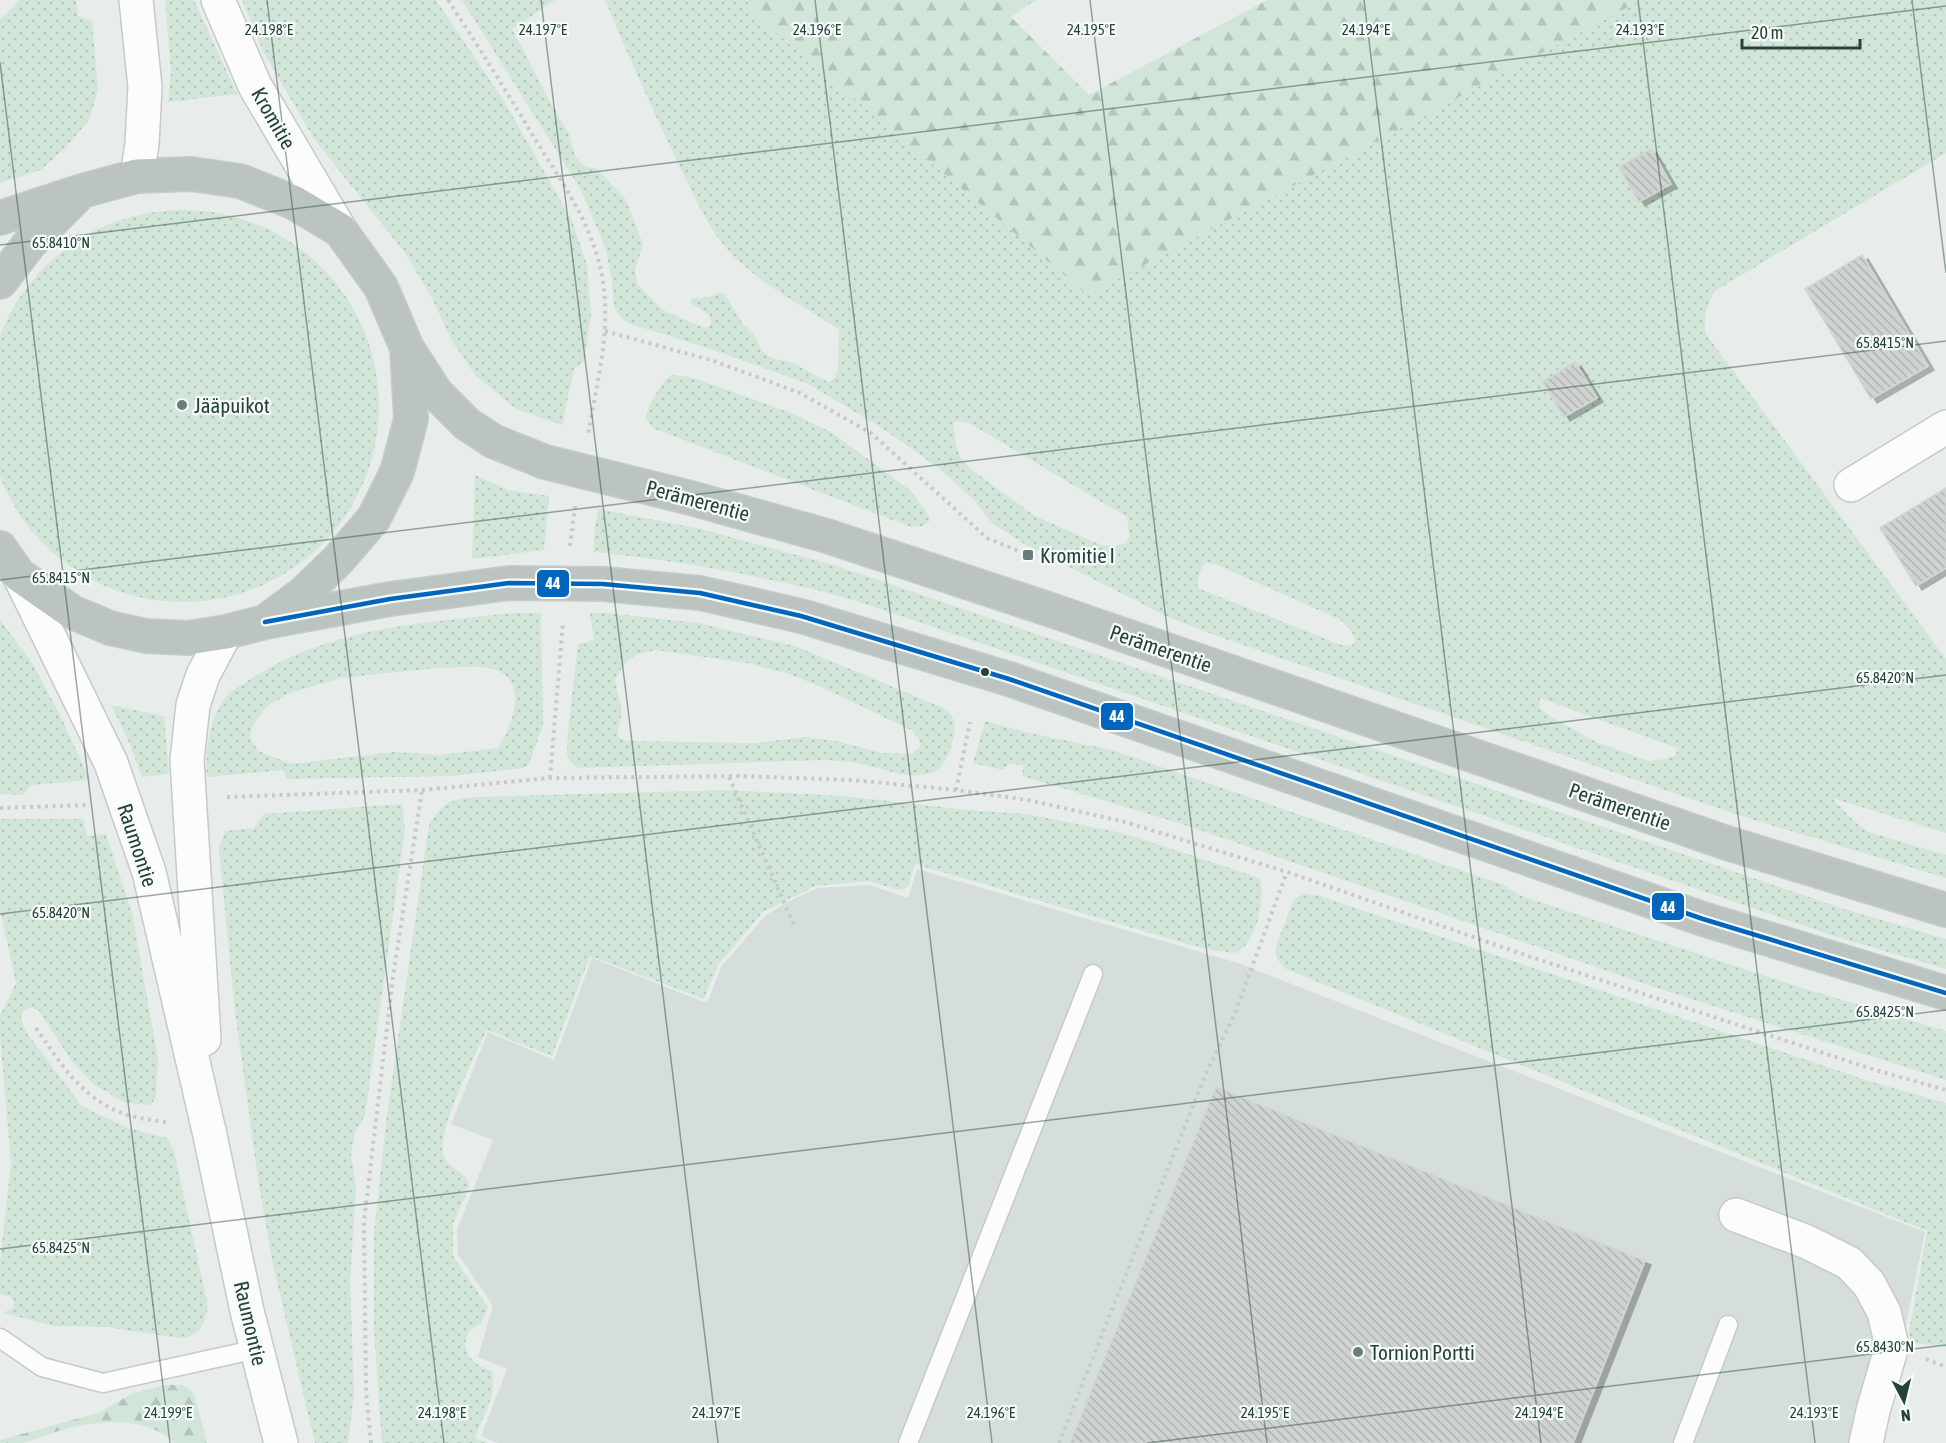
<svg xmlns="http://www.w3.org/2000/svg" width="1946" height="1443" font-family="'Asap Condensed',sans-serif">
	<style>
		.built { fill: #d6dedb }
		.green { fill: url(#green-dots); fill-rule: evenodd }
		.forest { fill: url(#forest-firs) }
		.building { fill: url(#building-back-hatch); stroke: #d1d6d4; stroke-width: 1.5; filter: url(#shadow) }
		.lines { fill: none; stroke-linecap: round; stroke-linejoin: round }
		.lane-casing { stroke: #c5cac8; stroke-width: 21 }
		.street-casing { stroke: #c5cac8; stroke-width: 36 }
		.secondary-casing { stroke: #c3cbc8; stroke-width: 36 }
		.highway-casing { stroke: #c3ccc9; stroke-width: 36 }
		.path { stroke: #c3ccca; stroke-width: 4; stroke-dasharray: 3 4.5; stroke-linecap: butt }
		.lane { stroke: #fcfcfc; stroke-width: 18 }
		.street { stroke: #fcfcfc; stroke-width: 33 }
		.secondary { stroke: #fcfcfc; stroke-width: 33 }
		.highway { stroke: #bcc4c2; stroke-width: 33 }
		.bus-1-casing { stroke: #f7fbf9; stroke-width: 9 }
		.bus-1 { stroke: #0065bd; stroke-width: 4.5 }
		.ticks { fill: none; stroke: #24423a; stroke-width: 1.5; stroke-opacity: 0.45 }
		.poi-dot { fill: #697e78; stroke: #f7fbf9; stroke-width: 2 }
		.bus-dot { fill: #24423a; stroke: #f7fbf9; stroke-width: 2 }
		.labels { text-anchor: middle; dominant-baseline: central; stroke-width: 4.5; stroke-linejoin: round; paint-order: stroke }
		.street-label { font-size: 21px; fill: #24423a; stroke: #f7fbf9 }
		.poi-label { font-size: 21px; fill: #24423a; stroke: #f7fbf9; text-anchor: start }
		.ticks-label { font-size: 15px; text-anchor: middle; fill: #24423a; stroke: #f7fbf9; stroke-width: 4.5; stroke-linejoin: round; paint-order: stroke }
		.line-badge { stroke: #f7fbf9; stroke-width: 2 }
		.badge-label { font-size: 16px; text-anchor: middle; font-weight: bold; fill: #fff }
	</style>
	<defs>
		<pattern id="green-dots" width="8" height="8" patternUnits="userSpaceOnUse" patternTransform="scale(1.5)"><rect width="8" height="8" fill="#d1e6d8"/><path d="M2 2h.1M6 6h.1" fill="none" stroke="#b3c6ba" stroke-width="1.8" stroke-linecap="round"/></pattern>
		<pattern id="forest-firs" width="22" height="20" patternUnits="userSpaceOnUse" patternTransform="scale(1.5)"><rect width="22" height="20" fill="#d1e6d8"/><path d="M5 1l3.5 6h-7zM16 11l3.5 6h-7z" fill="#b3c6ba"/></pattern>
		<pattern id="building-back-hatch" width="6" height="6" patternUnits="userSpaceOnUse" patternTransform="scale(1.5)"><rect width="6" height="6" fill="#cfd4d2"/><path d="M-1 5l2 2M0 0l6 6M5-1l2 2" fill="none" stroke="#b2b7b5"/></pattern>
		<filter id="shadow"><feDropShadow dx="6" dy="4" stdDeviation="0" flood-color="#0004"/></filter>
	</defs>
	<rect width="100%" height="100%" fill="#e8edeb"/>
	<path class="built" d="M 917,869 L 1238,963 L 1925,1232 L 1882,1443 L 498,1443 L 481,1436 L 507,1369 L 478,1357 L 493,1306 L 458,1254 L 457,1229 L 493,1140 L 451,1124 L 488,1032 L 554,1060 L 592,958 L 707,1003 L 721,967 L 766,915 L 789,901 L 818,888 L 869,885 L 908,898 Z"/>
	<path class="green" d="M 20,0 L 76,0 L 78,16 L 92,21 L 98,90 L 89,120 L 69,144 L 41,170 L 0,183 L 0,20 Z
		M 165,0 L 194,0 L 237,94 L 168,102 L 171,71 Z
		M 242,0 L 436,0 L 504,101 L 572,221 L 587,265 L 591,315 L 584,361 L 574,369 L 562,425 L 516,409 L 475,375 L 452,341 L 432,298 L 405,253 L 314,139 L 263,51 Z
		M 462,0 L 555,0 L 512,29 L 547,96 L 569,134 L 575,156 L 584,166 L 597,169 L 626,200 L 643,244 L 635,270 L 637,284 L 663,310 L 697,325 L 706,328 L 711,324 L 710,316 L 691,303 L 691,299 L 709,297 L 720,292 L 725,295 L 743,324 L 755,336 L 762,351 L 772,358 L 793,363 L 828,382 L 834,379 L 838,371 L 839,329 C 800,304 752,280 722,243 C 704,220 693,193 680,167 C 653,111 629,57 605,0 L 747,0 L 752,12 L 1088,295 L 1641,0 L 1946,0 L 1946,153 L 1715,291 C 1706,305 1703,318 1706,334 L 1946,659 L 1946,833 L 1832,798 L 1854,821 L 1869,832 L 1946,855 L 1946,878 L 1735,814 L 1217,636 L 1168,617 L 1026,545 L 992,523 L 973,499 L 936,466 L 876,424 L 806,383 L 716,351 L 628,323 L 619,316 L 614,307 L 612,282 L 606,249 L 581,190 ZM 959,421 L 969,423 L 1127,517 L 1129,536 L 1126,543 L 1114,546 L 1101,545 L 1035,516 L 972,470 L 961,459 L 956,445 L 953,423 ZM 1207,563 L 1215,564 L 1339,619 C 1347,626 1357,634 1354,644 L 1350,646 L 1341,645 L 1200,589 L 1197,585 L 1202,566 ZM 1540,698 L 1677,748 L 1676,755 L 1666,759 L 1649,761 L 1596,742 L 1548,715 L 1539,707 Z
		M-13 406a196 196 0 1 1 392 0a196 196 0 1 1-392 0Z
		M 671,375 L 691,377 L 791,413 L 831,432 L 911,491 L 929,516 L 929,522 L 922,526 L 911,527 L 655,429 C 651,426 647,422 646,417 C 646,408 664,379 671,375 Z
		M 475,475 L 508,490 L 549,496 L 544,550 L 472,559 Z
		M 599,509 L 701,529 L 837,566 L 1844,909 L 1946,939 L 1946,969 L 1837,937 L 951,633 C 908,619 864,602 820,591 C 745,573 669,559 593,552 L 595,525 Z
		M 512,613 L 541,613 L 543,725 L 529,764 L 524,768 L 450,776 L 287,779 L 283,770 L 207,777 C 205,751 210,710 231,692 C 238,686 247,682 254,677 C 332,627 423,623 512,613 ZM 436,668 C 453,668 472,665 488,668 C 531,675 514,724 498,748 L 440,755 L 394,752 L 291,764 L 258,751 L 250,738 L 252,726 L 267,706 L 290,693 L 341,678 Z
		M 590,613 L 607,613 L 698,623 L 795,646 L 946,709 C 957,720 956,729 952,743 C 949,755 944,768 931,773 C 909,781 880,767 857,763 C 847,761 835,761 825,760 L 578,768 L 570,761 L 567,754 L 568,731 L 578,644 L 594,640 ZM 656,650 L 747,663 L 789,674 L 819,686 L 913,731 L 919,739 L 920,747 L 911,754 L 882,753 L 836,741 L 806,737 L 755,743 L 628,741 L 619,738 L 618,731 L 622,712 L 615,681 C 627,656 629,656 656,650 Z
		M 0,620 L 31,661 L 59,713 L 90,780 L 31,785 L 23,795 L 0,794 Z
		M 111,705 L 164,716 L 169,774 L 142,777 L 129,742 Z
		M 985,721 L 1025,732 L 1112,750 L 1504,885 L 1519,895 L 1802,988 L 1946,1031 L 1946,1080 L 1657,988 L 1182,824 L 1022,776 L 1024,766 L 1010,763 L 1003,770 L 973,763 Z
		M 727,790 L 843,796 L 968,810 L 1027,814 L 1123,833 L 1260,878 C 1265,895 1259,928 1247,943 C 1245,947 1239,950 1236,953 L 1219,951 L 1191,945 L 915,864 L 908,886 L 905,889 L 899,890 L 868,881 L 816,886 L 763,912 L 718,965 L 704,999 L 590,956 L 552,1056 L 487,1030 C 475,1055 438,1128 443,1153 C 445,1165 461,1171 468,1180 L 469,1187 L 453,1224 L 453,1256 L 488,1307 L 481,1324 C 466,1329 460,1345 471,1359 C 477,1365 485,1368 492,1371 C 498,1393 482,1418 475,1438 L 487,1443 L 382,1443 L 374,1330 L 374,1233 L 386,1122 L 429,825 C 443,803 448,800 474,797 Z
		M 402,804 L 405,830 L 365,1115 L 355,1133 L 351,1155 L 356,1186 L 350,1283 L 354,1393 L 348,1443 L 315,1443 L 273,1265 L 259,1186 L 235,1012 L 219,848 L 225,831 L 254,828 L 264,814 Z
		M 0,819 L 83,819 L 87,836 L 106,834 L 132,912 L 158,1060 L 156,1097 L 151,1105 L 125,1103 L 93,1084 L 71,1060 L 39,1011 L 30,1007 L 23,1011 L 21,1018 L 26,1032 L 82,1106 L 128,1128 L 167,1138 L 174,1151 L 208,1306 C 204,1326 200,1337 178,1338 L 107,1327 L 54,1326 L 3,1313 L 13,1308 L 14,1302 L 9,1296 L 0,1294 L 0,1262 L 11,1163 L 0,1036 L 0,1016 L 16,983 L 0,909 Z
		M 1304,894 L 1320,896 L 1872,1082 L 1946,1103 L 1946,1347 L 1916,1343 L 1910,1339 L 1909,1333 L 1927,1231 L 1284,968 L 1276,957 L 1276,946 L 1294,899 Z"/>
	<path class="forest" d="M 747,0 L 1036,0 L 1011,17 L 1089,95 L 1267,0 L 1641,0 L 1088,295 L 752,12 Z
		M 165,1385 L 183,1385 L 194,1393 L 207,1443 L 174,1443 C 148,1415 92,1420 59,1431 C 47,1434 35,1440 23,1443 C 16,1443 7,1443 0,1443 L 0,1440 L 98,1413 L 133,1393 Z"/>
	<path class="building" d="M 1651,149 L 1671,184 L 1639,202 L 1619,167 Z
		M 1862,255 L 1928,366 L 1871,399 L 1805,289 Z
		M 1575,362 L 1597,398 L 1564,417 L 1543,382 Z
		M 1946,488 L 1946,568 L 1916,586 L 1880,528 Z
		M 1216,1087 L 1645,1261 L 1573,1443 L 1070,1443 Z"/>
	<g class="lines">
		<defs>
			<path id="lane" d="M 0,1338 L 42,1367 L 103,1383 L 257,1349
				M 908,1443 L 1093,974
				M 1683,1443 L 1728,1325"/>
			<path id="street" d="M 1851,485 L 1946,427
				M 1736,1215 L 1807,1242 L 1849,1263 L 1869,1284 L 1884,1312 L 1892,1346 L 1873,1411 L 1866,1443"/>
			<path id="secondary" d="M 136,0 L 145,87 L 142,144 L 137,176
				M 218,0 L 255,86 L 340,230
				M 19,575 L 111,763 L 149,872 L 209,1131 L 247,1311 L 281,1443
				M 204,1039 L 187,760 L 193,705 L 203,675 L 226,632"/>
			<path id="highway" d="M 0,218 L 82,191 L 137,176 L 191,174 L 240,181 L 293,202 L 340,230 L 381,287 L 407,348 L 411,419 L 397,472 L 374,518 L 338,560 L 304,593 L 265,622 L 226,632 L 188,638 L 146,636 L 110,628 L 72,612 L 19,575 L 0,548
				M 0,282 L 30,243 L 77,196
				M 407,348 L 436,393 L 467,424 L 493,441 L 545,462 L 687,497 L 827,536 L 1051,610 L 1727,843 L 1946,910
				M 265,622 L 390,599 L 509,583 L 603,584 L 700,593 L 801,616 L 1009,679 L 1703,919 L 1946,993"/>
		</defs>
		<use href="#lane" class="lane-casing"/>
		<use href="#street" class="street-casing"/>
		<use href="#secondary" class="secondary-casing"/>
		<use href="#highway" class="highway-casing"/>
		<path class="path" d="M 448,0 C 478,46 507,92 535,139 C 563,184 595,228 603,282 C 611,333 596,386 588,436
			M 605,331 L 714,361 L 800,393 L 871,433 L 987,538 L 1028,555
			M 570,546 L 575,506
			M 729,777 L 794,925
			M 550,778 L 563,622
			M 956,790 L 970,722
			M 227,797 L 422,790 L 550,778 L 737,776 L 852,780 L 956,790 L 1028,800 L 1125,822 L 1287,872 L 1528,956 L 1875,1070 L 1946,1090
			M 0,808 L 86,805
			M 36,1028 C 61,1064 81,1098 124,1114 C 139,1119 155,1120 170,1123
			M 1926,1359 L 1946,1367
			M 371,1443 L 366,1392 L 364,1221 L 393,977 L 422,790
			M 1059,1443 L 1204,1078 L 1235,1013 L 1287,872"/>
		<use href="#lane" class="lane"/>
		<use href="#street" class="street"/>
		<use href="#secondary" class="secondary"/>
		<use href="#highway" class="highway"/>
		<defs>
			<path id="bus-1" d="M 265,622 L 390,599 L 509,583 L 603,584 L 700,593 L 801,616 L 1009,679 L 1703,919 L 1946,993"/>
		</defs>
		<use href="#bus-1" class="bus-1-casing"/>
		<use href="#bus-1" class="bus-1"/>
	</g>
	<path class="ticks" d="M 267,0 L 444,1443M 541,0 L 718,1443M 815,0 L 992,1443M 1090,0 L 1267,1443M 1364,0 L 1541,1443M 1638,0 L 1815,1443M 1912,0 L 1946,273M 0,62 L 170,1443M 0,245 L 1946,6M 0,580 L 1946,341M 0,914 L 1946,675M 0,1249 L 1946,1010M 1147,1443 L 1946,1345"/>
	<g class="poi-dot">
		<circle cx="182" cy="405" r="6"/>
		<rect x="1022" y="549" width="12" height="12" rx="3"/>
		<circle cx="1358" cy="1352" r="6"/>
	</g>
	<circle class="bus-dot" cx="985" cy="672" r="5"/>
	<g class="labels">
		<g class="street-label">
			<text transform="translate(274 118) rotate(60)">Kromitie</text>
			<text transform="translate(698 500) rotate(15)">Perämerentie</text>
			<text transform="translate(1161 648) rotate(19)">Perämerentie</text>
			<text transform="translate(1620 806) rotate(19)">Perämerentie</text>
			<text transform="translate(138 845) rotate(72)">Raumontie</text>
			<text transform="translate(251 1323) rotate(77)">Raumontie</text>
		</g>
		<g class="poi-label">
			<text x="194" y="405">Jääpuikot</text>
			<text x="1040" y="555">Kromitie I</text>
			<text x="1370" y="1352">Tornion Portti</text>
		</g>
	</g>
	<g class="ticks-label">
		<text x="269" y="35">24.198°E</text>
		<text x="543" y="35">24.197°E</text>
		<text x="817" y="35">24.196°E</text>
		<text x="1091" y="35">24.195°E</text>
		<text x="1366" y="35">24.194°E</text>
		<text x="1640" y="35">24.193°E</text>
		<text x="61" y="248">65.8410°N</text>
		<text x="1885" y="348">65.8415°N</text>
		<text x="61" y="583">65.8415°N</text>
		<text x="1885" y="683">65.8420°N</text>
		<text x="61" y="918">65.8420°N</text>
		<text x="1885" y="1017">65.8425°N</text>
		<text x="61" y="1253">65.8425°N</text>
		<text x="1885" y="1352">65.8430°N</text>
		<text x="168" y="1418">24.199°E</text>
		<text x="442" y="1418">24.198°E</text>
		<text x="716" y="1418">24.197°E</text>
		<text x="991" y="1418">24.196°E</text>
		<text x="1265" y="1418">24.195°E</text>
		<text x="1539" y="1418">24.194°E</text>
		<text x="1814" y="1418">24.193°E</text>
	</g>
	<g class="line-badge">
		<rect x="536" y="569" width="34" height="29" rx="6" fill="#0065bd"/>
		<rect x="1100" y="702" width="34" height="29" rx="6" fill="#0065bd"/>
		<rect x="1651" y="892" width="34" height="29" rx="6" fill="#0065bd"/>
	</g>
	<g class="badge-label">
		<text x="553" y="589">44</text>
		<text x="1117" y="722">44</text>
		<text x="1668" y="913">44</text>
	</g>
	<g transform="translate(1904 1401) rotate(173)" stroke="#f7fbf9" stroke-width="4.5" paint-order="stroke">
	<path d="M0-4.5L10 22L0 15L-10 22Z" fill="#24423a"/>
	<text y="-9" font-size="16" font-weight="bold" text-anchor="middle" fill="#24423a">N</text>
	</g>
	<path d="M1742 39v9h118v-9" fill="none" stroke="#24423a" stroke-width="3"/>
	<text x="1751" y="39" font-size="18" fill="#24423a" stroke="#f7fbf9" stroke-width="4.5" paint-order="stroke">20 m</text>
</svg>
